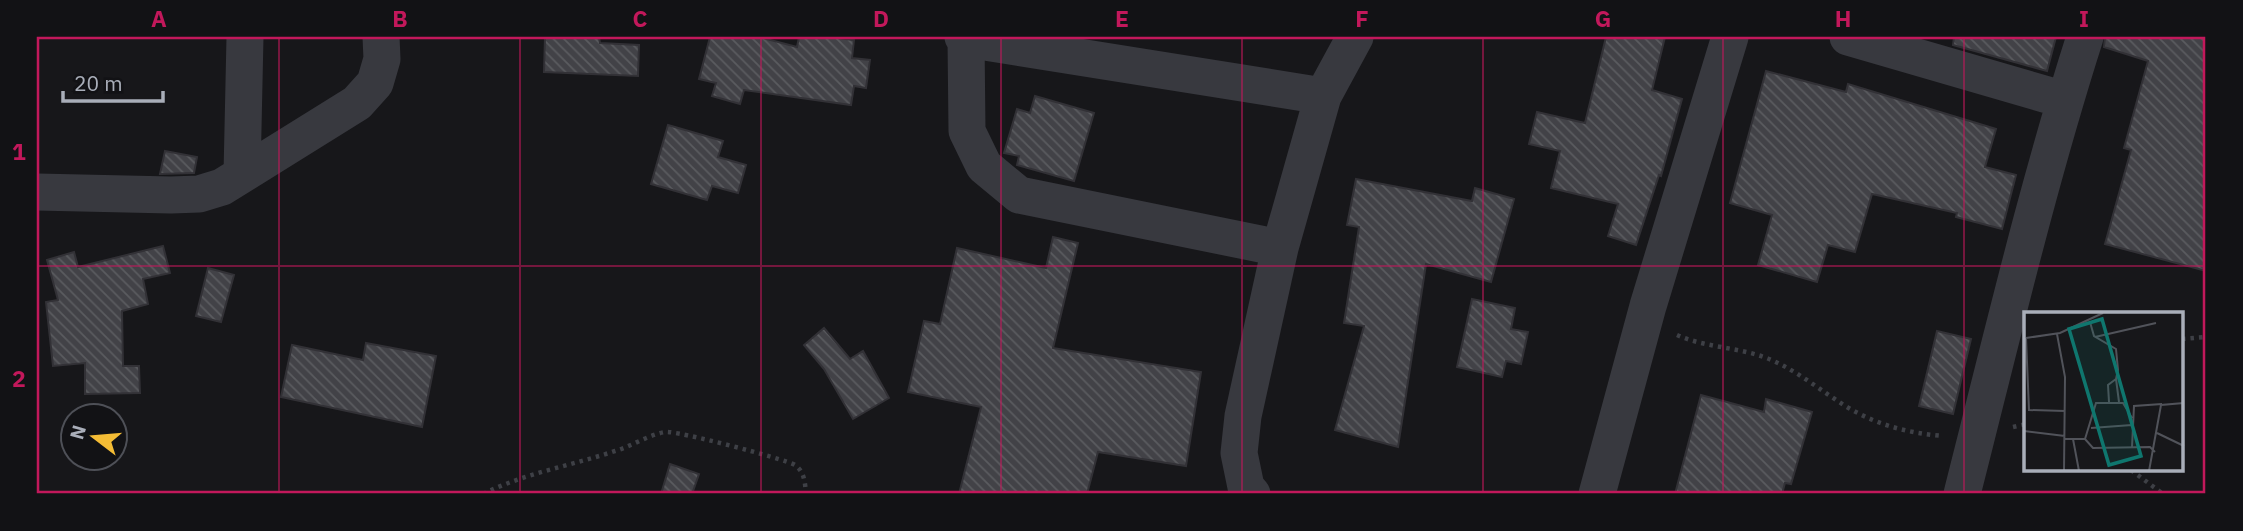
<svg xmlns="http://www.w3.org/2000/svg" width="2243" height="531" font-family="'IBM Plex Sans',sans-serif">
	<style>
		.building { fill: url(#building-back-hatch); stroke: #323136; stroke-width: 2 }
		.lines { fill: none; stroke-linecap: round; stroke-linejoin: round }
		.path { stroke: #3e4046; stroke-width: 4.5; stroke-dasharray: 3.5 5; stroke-linecap: butt }
		.minor { stroke: #38393f; stroke-width: 37 }
		.grid { fill: none; stroke: #c2185b; stroke-width: 2; stroke-opacity: 0.55 }
		.inset-road { fill: none; stroke: #51535a; stroke-width: 2 }
		.view { fill: #0f766e; fill-opacity: 0.15; stroke: #0f766e; stroke-width: 3.5 }
		.inset-edge { fill: none; stroke: #a9aeb9; stroke-width: 3.5 }
		.neatline { fill: none; stroke: #c2185b; stroke-width: 2.5 }
		.grid-label { font-size: 23px; text-anchor: middle; font-weight: bold; fill: #c2185b }
	</style>
	<defs>
		<pattern id="building-back-hatch" width="6" height="6" patternUnits="userSpaceOnUse" patternTransform="scale(1.75)"><rect width="6" height="6" fill="#424247"/><path d="M-1 5l2 2M0 0l6 6M5-1l2 2" fill="none" stroke="#5a5b5f"/></pattern>
	</defs>
	<rect width="100%" height="100%" fill="#17171a"/>
	<path class="building" d="M 545,37 L 599,37 L 600,43 L 639,45 L 638,76 L 544,72 Z
		M 710,37 L 759,37 L 797,47 L 799,37 L 829,37 L 854,40 L 852,58 L 870,60 L 866,88 L 854,86 L 851,105 L 744,90 L 740,104 L 712,96 L 716,83 L 699,79 Z
		M 1606,37 L 1665,37 L 1652,90 L 1682,99 L 1661,176 L 1659,175 L 1636,245 L 1608,236 L 1618,204 L 1551,188 L 1560,151 L 1529,144 L 1537,112 L 1585,123 Z
		M 1954,37 L 2056,37 L 2047,71 L 1953,45 Z
		M 2105,37 L 2206,37 L 2206,271 L 2105,244 L 2131,150 L 2124,148 L 2148,61 L 2104,47 Z
		M 1766,71 L 1846,92 L 1848,84 L 1996,129 L 1985,167 L 2016,175 L 2002,229 L 1956,217 L 1957,213 L 1872,194 L 1855,252 L 1828,245 L 1817,282 L 1758,265 L 1772,215 L 1730,203 Z
		M 1035,96 L 1094,113 L 1074,181 L 1017,165 L 1019,156 L 1004,153 L 1017,109 L 1030,113 Z
		M 668,125 L 723,141 L 718,157 L 746,165 L 738,193 L 712,186 L 707,200 L 651,184 Z
		M 165,151 L 197,157 L 194,173 L 160,174 Z
		M 1356,179 L 1472,201 L 1475,188 L 1514,199 L 1491,282 L 1426,264 L 1398,447 L 1335,430 L 1364,326 L 1344,323 L 1359,227 L 1347,225 Z
		M 1053,237 L 1078,243 L 1053,348 L 1201,372 L 1186,466 L 1098,452 L 1087,494 L 959,494 L 981,407 L 908,392 L 924,321 L 940,324 L 957,248 L 1046,268 Z
		M 163,246 L 170,273 L 143,279 L 148,304 L 122,311 L 123,366 L 139,366 L 140,393 L 85,394 L 85,363 L 53,366 L 46,302 L 58,300 L 47,260 L 74,252 L 78,267 Z
		M 208,268 L 234,275 L 221,322 L 196,316 Z
		M 1472,299 L 1515,308 L 1511,329 L 1528,332 L 1521,364 L 1506,361 L 1502,377 L 1457,367 Z
		M 824,328 L 850,359 L 863,351 L 889,398 L 853,419 L 824,369 L 804,345 Z
		M 1937,331 L 1971,339 L 1953,414 L 1919,406 Z
		M 366,343 L 436,356 L 422,427 L 281,397 L 292,345 L 363,360 Z
		M 1701,395 L 1764,412 L 1766,399 L 1812,412 L 1791,484 L 1785,483 L 1782,494 L 1675,494 Z
		M 670,464 L 699,474 L 692,494 L 661,494 Z"/>
	<g class="lines">
		<path class="path" d="M 1677,335 C 1706,348 1740,347 1769,359 C 1798,371 1821,391 1847,407 C 1877,425 1908,433 1943,436
			M 2182,339 L 2206,337
			M 2013,427 L 2026,424
			M 2131,470 L 2163,494
			M 483,494 C 525,473 570,466 615,451 C 632,446 648,435 665,432 C 675,430 785,459 795,465 C 805,472 805,484 806,494"/>
		<path class="minor" d="M 963,37 L 966,39 L 967,131 L 984,166 L 1019,195 L 1280,248
			M 1848,37 L 2065,100
			M 966,39 L 1323,96
			M 242,174 L 245,37
			M 37,192 L 171,195 L 199,194 L 222,187 L 357,103 L 375,83 L 382,59 L 381,37
			M 1252,494 L 1246,487 L 1239,453 L 1243,416 L 1280,248 L 1323,96 L 1355,37
			M 1597,494 L 1648,306 L 1730,37
			M 1962,494 C 2001,341 2037,187 2085,37"/>
	</g>
	<path class="grid" d="M 279,37 L 279,494M 520,37 L 520,494M 761,37 L 761,494M 1001,37 L 1001,494M 1242,37 L 1242,494M 1483,37 L 1483,494M 1723,37 L 1723,494M 1964,37 L 1964,494M 37,266 L 2206,266"/>
	<g transform="translate(2024 312)">
		<rect width="159" height="159" fill="#17171a"/>
		<path class="inset-road" d="M 66,10 L 70,24 L 92,37 L 94,58 L 92,67 L 84,73 L 85,90M 33,22 L 41,65 L 40,159M 71,25 L 132,11M 2,26 L 5,98 L 41,99M 2,26 L 36,21 L 79,1M 92,67 L 95,90M 67,116 L 108,113M 0,119 L 41,124M 133,121 L 160,134M 41,127 L 61,127 L 69,136 L 126,135 L 131,140M 49,127 L 55,159M 61,127 L 72,91 L 99,91 L 108,106M 108,135 L 110,94 L 138,92M 125,159 L 137,93 L 160,91"/>
		<path class="view" d="M 78,7 L 117,144 L 85,153 L 45,17 Z"/>
		<rect width="159" height="159" class="inset-edge"/>
	</g>
	<rect width="2243" height="531" fill="none" stroke="#121215" stroke-width="77"/>
	<g transform="translate(94 437) rotate(286)"><circle r="33" fill="#121215" stroke="#4e5057" stroke-width="2"/>
	<path d="M0-5L12 26L0 18L-12 26Z" fill="#f4bc35"/>
	<text y="-10" font-size="19" font-weight="bold" text-anchor="middle" fill="#a9aeb9">N</text>
	</g>
	<path d="M63 91v10h100v-10" fill="none" stroke="#a9aeb9" stroke-width="3.5"/>
	<text x="74" y="91" font-size="21" fill="#a9aeb9" stroke="#121215" stroke-width="5" paint-order="stroke">20 m</text>
	<rect x="38" y="38" width="2166" height="454" class="neatline"/>
	<g class="grid-label">
		<text x="159" y="27">A</text>
		<text x="400" y="27">B</text>
		<text x="640" y="27">C</text>
		<text x="881" y="27">D</text>
		<text x="1122" y="27">E</text>
		<text x="1362" y="27">F</text>
		<text x="1603" y="27">G</text>
		<text x="1843" y="27">H</text>
		<text x="2084" y="27">I</text>
		<text x="19" y="160">1</text>
		<text x="19" y="387">2</text>
	</g>
</svg>
